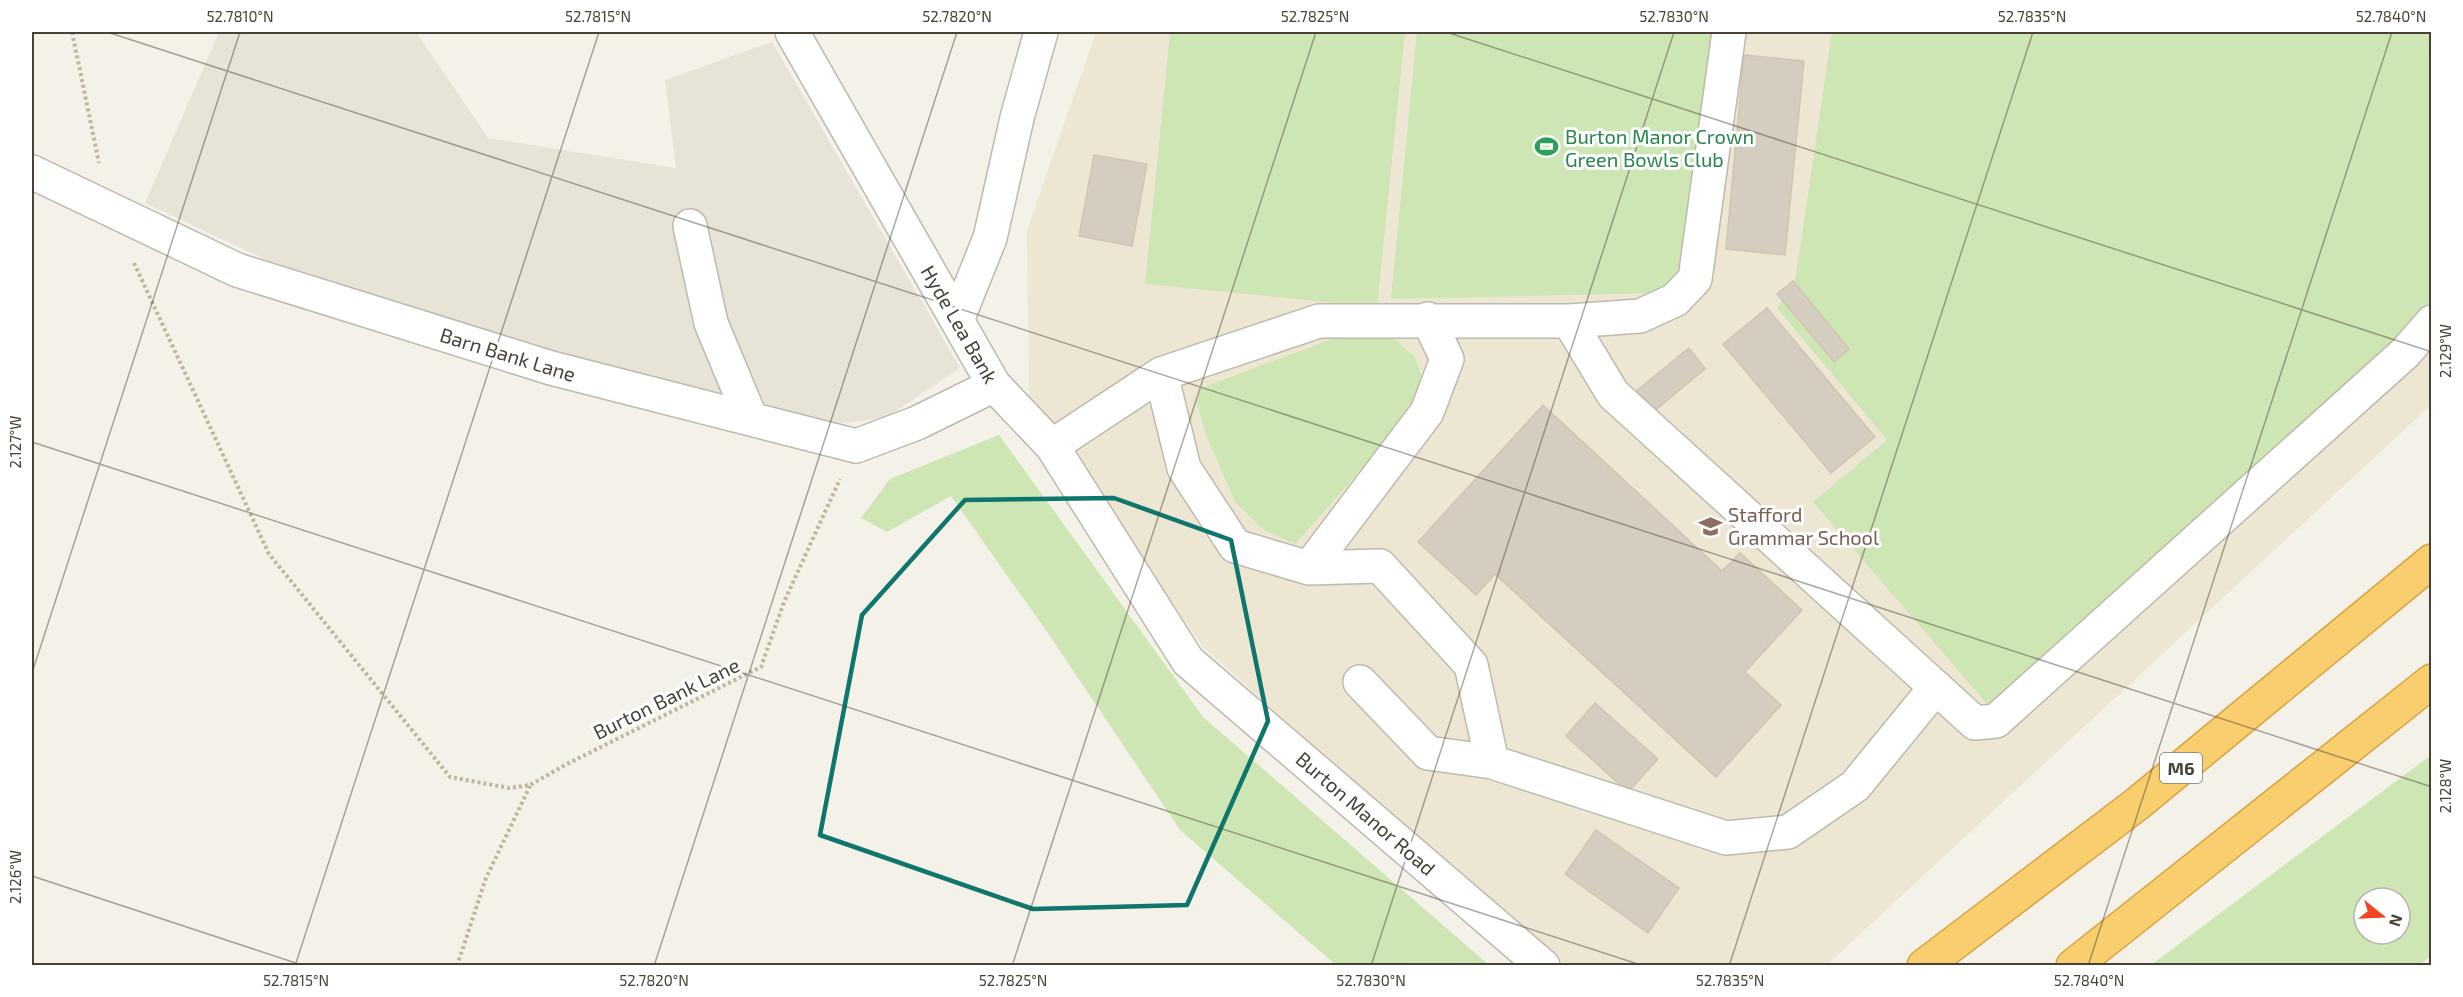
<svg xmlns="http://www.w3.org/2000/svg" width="2463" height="997" font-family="'Exo 2',sans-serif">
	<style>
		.residential { fill: #e7e3d7 }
		.education { fill: #ece6d3 }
		.green { fill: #cee6b3; fill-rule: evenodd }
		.building { fill: #d5cdbf; stroke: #d0c5b2; stroke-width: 1.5 }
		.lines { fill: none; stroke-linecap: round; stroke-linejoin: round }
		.minor-casing { stroke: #bfb9ac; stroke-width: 36 }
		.highway-casing { stroke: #d8a33f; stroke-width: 36 }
		.path { stroke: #c0b59d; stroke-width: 4; stroke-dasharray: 3 3; stroke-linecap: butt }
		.minor { stroke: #fff; stroke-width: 33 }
		.highway { stroke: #f8ce6f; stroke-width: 33 }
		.marked { fill: none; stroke: #0f766e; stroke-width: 4.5; stroke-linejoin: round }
		.ticks { fill: none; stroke: #474137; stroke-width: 1.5; stroke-opacity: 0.45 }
		.labels { text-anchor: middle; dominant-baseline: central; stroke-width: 6; stroke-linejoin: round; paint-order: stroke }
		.shield { fill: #fff; stroke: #7e7a73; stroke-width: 1.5 }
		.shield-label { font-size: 18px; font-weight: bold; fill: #474137 }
		.leisure-label { font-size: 20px; fill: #27864d; stroke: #fff; text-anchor: start }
		.street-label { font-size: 20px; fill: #474137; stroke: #fff }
		.education-label { font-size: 20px; fill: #785e54; stroke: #fff; text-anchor: start }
		.neatline { fill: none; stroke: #474137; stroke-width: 2 }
		.ticks-label { font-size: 15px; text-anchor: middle; fill: #474137 }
	</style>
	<rect width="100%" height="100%" fill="#f4f1e9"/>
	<path class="residential" d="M 219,32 L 416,32 L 488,138 L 676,168 L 665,80 L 772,42 L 960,368 L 887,417 L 839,424 L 522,346 L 271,262 L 145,203 Z"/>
	<path class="education" d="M 1096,32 L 2431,32 L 2431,405 L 1827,965 L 1560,965 L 1203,647 L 1029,397 L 1027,231 Z"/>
	<path class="green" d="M 1170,32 L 1405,32 L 1377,307 L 1145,284 Z
		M 1417,32 L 1713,32 L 1684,271 L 1660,293 L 1391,299 Z
		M 1832,32 L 2431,32 L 2431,326 L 2023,696 L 1987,704 L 1813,502 L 1887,440 L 1777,308 L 1795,282 Z
		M 1343,335 L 1392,337 L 1415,357 L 1424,383 L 1420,403 L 1295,544 L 1264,530 L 1236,503 L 1206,435 L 1197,403 L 1201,388 Z
		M 999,435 L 1203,717 L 1489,965 L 1336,965 L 1180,830 L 1050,636 L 951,496 L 887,532 L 861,518 L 890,479 Z
		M 2431,755 L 2431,956 L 2419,965 L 2151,965 ZM 2364,898 L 2400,898 L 2400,934 L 2364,934 Z"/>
	<path class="building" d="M 1744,55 L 1804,61 L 1785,255 L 1726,249 Z
		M 1094,155 L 1147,164 L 1132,246 L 1079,236 Z
		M 1793,281 L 1849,349 L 1834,362 L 1777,294 Z
		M 1767,308 L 1875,437 L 1831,473 L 1723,344 Z
		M 1689,348 L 1705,369 L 1652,413 L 1635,392 Z
		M 1543,405 L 1722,571 L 1740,553 L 1802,610 L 1745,672 L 1781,705 L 1716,777 L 1495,574 L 1476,595 L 1418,542 Z
		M 1595,703 L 1658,759 L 1628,792 L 1566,736 Z
		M 1596,830 L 1679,888 L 1648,933 L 1565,874 Z"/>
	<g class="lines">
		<defs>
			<path id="minor" d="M 792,32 L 994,385 L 1052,446 L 1188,661 L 1543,966
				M 32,172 L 237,270 L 551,368 L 856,446 L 917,423 L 994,385
				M 690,226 L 711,323 L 751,419
				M 957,320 L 990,238 L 1017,118 L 1041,32
				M 1569,321 L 1640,316 L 1675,300 L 1695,279 L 1729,32
				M 1161,374 L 1184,468 L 1235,546 L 1309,568 L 1427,412 L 1447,359 L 1428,319
				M 1052,446 L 1161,374 L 1319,321 L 1569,321 L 1613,394 L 1975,723 L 1996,721 L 2405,353 L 2432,322
				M 1309,568 L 1380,566 L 1471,665 L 1492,762 L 1726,838 L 1788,832 L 1855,786 L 1936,687
				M 1360,682 L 1428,753 L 1492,762"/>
			<path id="highway" d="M 1924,966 L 2137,804 L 2432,561
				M 2073,966 L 2432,681"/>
		</defs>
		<use href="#minor" class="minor-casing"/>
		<use href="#highway" class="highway-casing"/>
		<path class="path" d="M 72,32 L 99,163
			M 134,263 L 269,554 L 450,777 L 509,788 L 530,785 L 567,764 L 761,667 L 784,602 L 840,479
			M 457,966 L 486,878 L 530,786"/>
		<use href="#minor" class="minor"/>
		<use href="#highway" class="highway"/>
	</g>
	<path class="marked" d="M 1114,498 L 1231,540 L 1268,721 L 1187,905 L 1033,909 L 820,835 L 862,615 L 965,500 Z"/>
	<path class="ticks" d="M 107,32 L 2432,787M 1446,32 L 2432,352M 32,442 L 1644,966M 32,673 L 240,32M 32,876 L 305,966M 295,966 L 599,32M 654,966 L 957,32M 1012,966 L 1316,32M 1371,966 L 1674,32M 1729,966 L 2033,32M 2088,966 L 2392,32"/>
	<defs>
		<symbol id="stadium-bare" viewBox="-9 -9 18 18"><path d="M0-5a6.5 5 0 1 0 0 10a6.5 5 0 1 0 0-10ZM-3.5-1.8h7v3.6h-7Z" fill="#2e9e5b" stroke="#fff" stroke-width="2.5" paint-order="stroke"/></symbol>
		<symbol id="school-bare" viewBox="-9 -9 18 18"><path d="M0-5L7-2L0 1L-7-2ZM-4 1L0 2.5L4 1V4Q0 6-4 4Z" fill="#8d6e63" stroke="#fff" stroke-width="2.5" paint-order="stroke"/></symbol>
	</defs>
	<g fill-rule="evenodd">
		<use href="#stadium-bare" x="1530" y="130" width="33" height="33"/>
		<use href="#school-bare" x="1694" y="510" width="33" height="33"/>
	</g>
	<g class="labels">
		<rect class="shield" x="2160" y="753" width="42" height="30" rx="4.5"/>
		<g class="shield-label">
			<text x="2181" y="768">M6</text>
		</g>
		<g class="leisure-label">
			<text x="1565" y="136">Burton Manor Crown<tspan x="1565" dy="23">Green Bowls Club</tspan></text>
		</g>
		<g class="street-label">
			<text transform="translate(960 324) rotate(60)">Hyde Lea Bank</text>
			<text transform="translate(508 354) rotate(17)">Barn Bank Lane</text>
			<text transform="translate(666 698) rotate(-26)">Burton Bank Lane</text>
			<text transform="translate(1366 813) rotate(41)">Burton Manor Road</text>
		</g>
		<g class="education-label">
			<text x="1728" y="514">Stafford<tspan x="1728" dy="23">Grammar School</tspan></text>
		</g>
	</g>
	<rect width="2463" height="997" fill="none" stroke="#ffffff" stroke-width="66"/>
	<g transform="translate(2382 916) rotate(108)"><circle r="28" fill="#ffffff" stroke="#b5b3af" stroke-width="1.5"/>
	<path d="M0-4.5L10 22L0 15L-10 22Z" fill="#f24522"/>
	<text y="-9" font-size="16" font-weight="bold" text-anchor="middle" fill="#474137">N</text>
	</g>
	<rect x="33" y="33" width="2397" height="931" class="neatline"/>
	<g class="ticks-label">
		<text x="240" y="22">52.7810°N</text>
		<text x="598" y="22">52.7815°N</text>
		<text x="957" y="22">52.7820°N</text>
		<text x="1315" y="22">52.7825°N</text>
		<text x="1674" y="22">52.7830°N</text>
		<text x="2032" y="22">52.7835°N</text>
		<text x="2391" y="22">52.7840°N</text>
		<text transform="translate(2446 351) rotate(-90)" y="5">2.129°W</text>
		<text transform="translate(16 442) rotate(-90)" y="5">2.127°W</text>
		<text transform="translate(2446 786) rotate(-90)" y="5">2.128°W</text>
		<text transform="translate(16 877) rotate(-90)" y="5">2.126°W</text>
		<text x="296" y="986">52.7815°N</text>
		<text x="654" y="986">52.7820°N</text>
		<text x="1013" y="986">52.7825°N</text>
		<text x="1371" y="986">52.7830°N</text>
		<text x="1730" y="986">52.7835°N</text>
		<text x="2089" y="986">52.7840°N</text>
	</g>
</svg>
